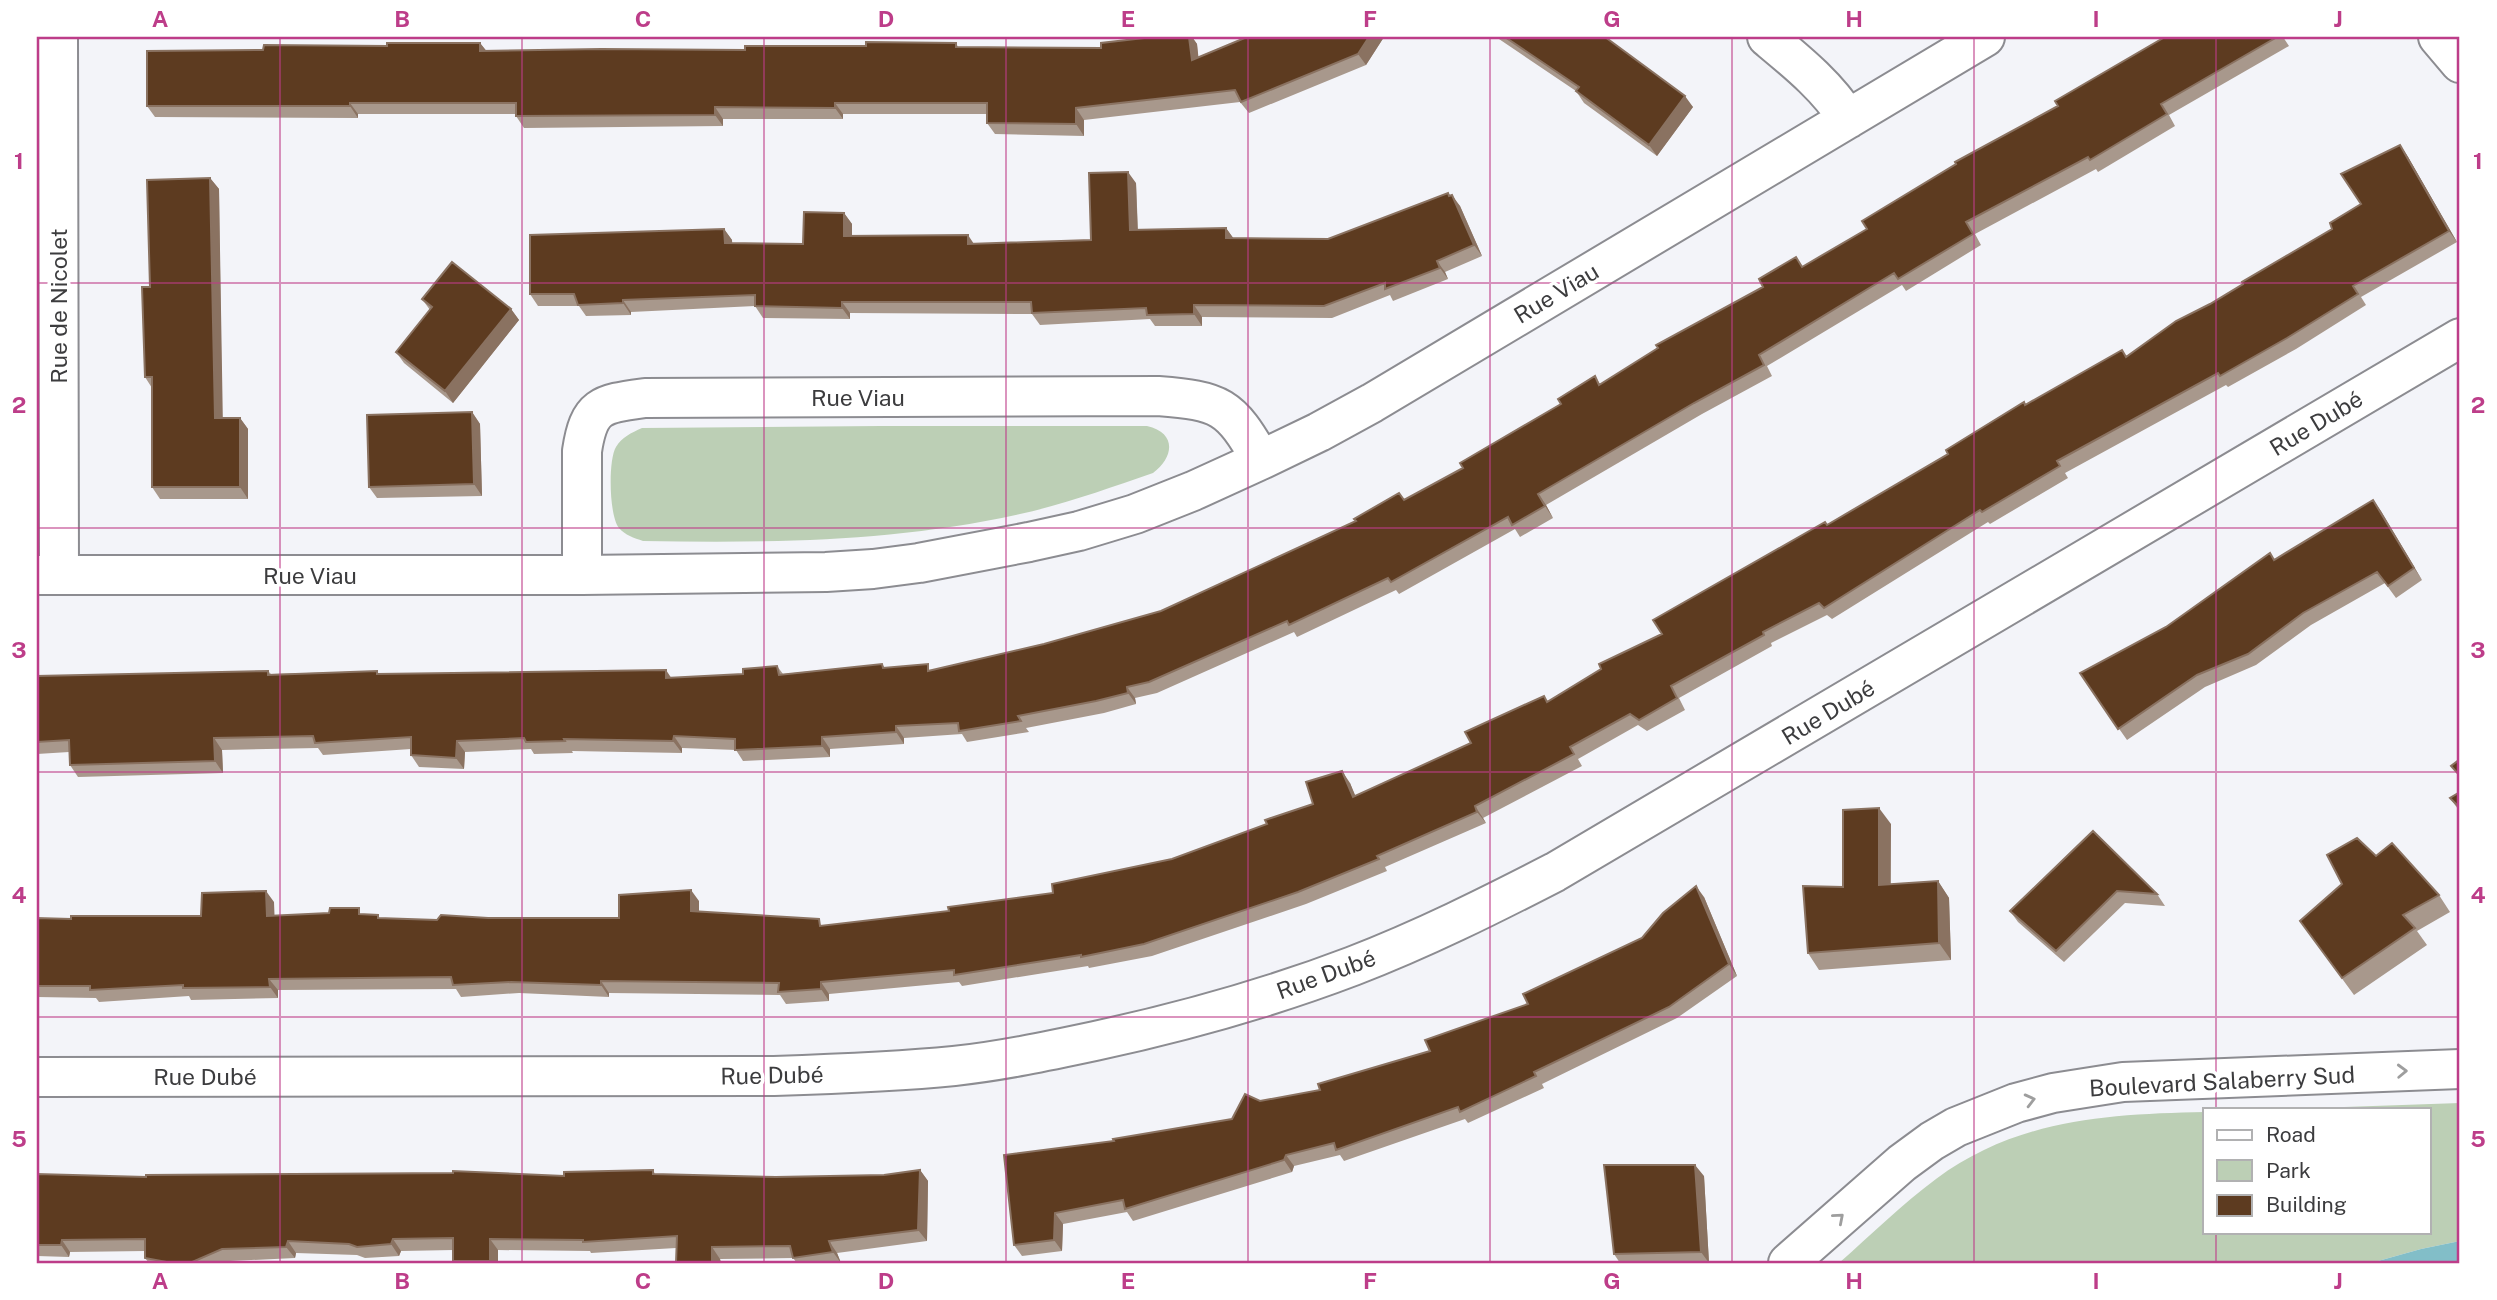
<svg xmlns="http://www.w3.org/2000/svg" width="2497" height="1300" font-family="'Public Sans',sans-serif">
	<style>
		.green { fill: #bccfb5 }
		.water { fill: #82bec8 }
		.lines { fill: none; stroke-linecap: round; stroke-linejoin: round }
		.minor-casing { stroke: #8c8c91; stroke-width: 42 }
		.tertiary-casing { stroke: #8c8c91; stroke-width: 42 }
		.minor { stroke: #fff; stroke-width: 38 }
		.tertiary { stroke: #fff; stroke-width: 38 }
		.wall { fill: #a8988c }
		.shaded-wall { fill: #8a7261 }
		.building { fill: #5d3b20; stroke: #8a7261; stroke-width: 2 }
		.oneway { stroke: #9e9e9e }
		.grid { fill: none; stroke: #bd3d89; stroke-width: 2; stroke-opacity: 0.55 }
		.labels { text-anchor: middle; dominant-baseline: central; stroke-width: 7; stroke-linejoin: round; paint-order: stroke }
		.street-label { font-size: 23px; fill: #3c3c3e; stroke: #fff }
		.neatline { fill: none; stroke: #bd3d89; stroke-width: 2.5 }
		.grid-label { font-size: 23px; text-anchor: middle; font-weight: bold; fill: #bd3d89 }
	</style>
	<rect width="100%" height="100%" fill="#f3f4f9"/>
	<path class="green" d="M 881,426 L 1147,426 C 1177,433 1174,457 1153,473 C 1109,488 1066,504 1020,514 C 893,542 773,543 643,541 C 634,538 625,535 619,528 C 609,516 608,460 616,447 C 622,437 631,433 642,428 Z
		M 2460,1103 L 2460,1241 L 2421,1249 L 2371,1263 L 1839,1263 C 1871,1235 1902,1204 1936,1179 C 2017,1119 2108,1114 2205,1112 L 2205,1232 L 2429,1232 L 2429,1109 L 2283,1109 Z"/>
	<path class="water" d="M 2460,1241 L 2460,1263 L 2371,1263 L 2421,1249 Z"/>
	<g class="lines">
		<defs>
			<path id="minor" d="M 58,37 L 59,575
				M 1767,37 C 1797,62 1827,86 1848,119
				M 2438,37 L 2460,63
				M 37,575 L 582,575 L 826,572 L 873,569 L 919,563 L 1029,542 L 1079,531 L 1135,514 L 1193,491 L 1261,460 L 1319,432 L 1372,403 L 1985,37
				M 582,575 L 582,451 C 589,405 601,404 645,398 L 1158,396 C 1220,401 1230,405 1261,460
				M 37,1077 L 774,1076 C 834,1074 894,1072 954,1066 C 1001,1061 1048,1051 1095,1041 C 1183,1022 1269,998 1353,966 C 1423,939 1489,906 1555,872 L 2460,338"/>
			<path id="tertiary" d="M 1788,1263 L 1902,1163 L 1932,1141 L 1956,1127 L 2016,1103 L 2053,1093 L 2123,1082 L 2460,1069"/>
		</defs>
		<use href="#minor" class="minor-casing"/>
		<use href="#tertiary" class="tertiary-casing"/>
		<use href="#minor" class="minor"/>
		<use href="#tertiary" class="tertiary"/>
	</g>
	<path class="wall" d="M 1153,37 L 1192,37 L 1197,44 L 1198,57 L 1247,37 L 1384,37 L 1366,65 L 1249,113 L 1240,102 L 1084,120 L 1084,136 L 995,134 L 987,123 L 987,114 L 843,114 L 843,119 L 723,119 L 723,126 L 524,128 L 516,116 L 516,114 L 358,114 L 358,118 L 155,117 L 147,106 L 263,50 L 480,43 L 486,51 L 745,50 L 956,43 L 958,47 L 1101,48 Z
		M 1496,37 L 1605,37 L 1693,107 L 1657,156 L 1584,103 L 1576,91 Z
		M 2165,37 L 2283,37 L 2289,46 L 2169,115 L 2175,126 L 2098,172 L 2096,169 L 1975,234 L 1981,245 L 1906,291 L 1902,285 L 1767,366 L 1772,376 L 1702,414 L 1546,505 L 1553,518 L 1520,537 L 1515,529 L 1399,594 L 1396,590 L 1297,637 L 1294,632 L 1157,693 L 1135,698 L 1136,704 L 1104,713 L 1026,728 L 1029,732 L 967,742 L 962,734 L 904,738 L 904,744 L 830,749 L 830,757 L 743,761 L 736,750 L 682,748 L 682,753 L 572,751 L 573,753 L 534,754 L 531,749 L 465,752 L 464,769 L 419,767 L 411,755 L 411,749 L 323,755 L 318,748 L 222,750 L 223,773 L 78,777 L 70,765 L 69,752 L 37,754 L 37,676 L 268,671 L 271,674 L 377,671 L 379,674 L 671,678 L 743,674 L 777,666 L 783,674 L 882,664 L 885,668 L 932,670 L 1044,644 L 1161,611 L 1356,521 L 1399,493 L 1404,500 L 1463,468 L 1561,404 L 1595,376 L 1600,384 L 1763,287 L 1796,257 L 1803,267 L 1867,229 Z
		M 2400,145 L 2408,157 L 2457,242 L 2361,297 L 2366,305 L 2296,349 L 2228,387 L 2226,385 L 2065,473 L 2068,478 L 1990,524 L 1988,522 L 1832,619 L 1827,615 L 1771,643 L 1772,646 L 1679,698 L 1685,710 L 1647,731 L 1638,725 L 1578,759 L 1582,766 L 1483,818 L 1486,823 L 1385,867 L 1387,871 L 1306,904 L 1152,956 L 1089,968 L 1088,966 L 962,986 L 959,982 L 829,994 L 829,1001 L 786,1004 L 780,995 L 609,993 L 609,997 L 519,993 L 461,997 L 456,989 L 278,990 L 278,998 L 191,1000 L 189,996 L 99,1002 L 96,998 L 37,997 L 37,918 L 71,919 L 201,916 L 274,902 L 274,916 L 364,914 L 380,918 L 437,920 L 488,918 L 619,918 L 699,901 L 699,911 L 824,926 L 949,911 L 1053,893 L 1172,859 L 1267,824 L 1313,804 L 1350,783 L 1355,796 L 1471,743 L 1548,702 L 1662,634 L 1827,525 L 1948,454 L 2026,405 L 2127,356 L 2332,229 L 2361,204 Z
		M 210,178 L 219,189 L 222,418 L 240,418 L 248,429 L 248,499 L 160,499 L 152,487 L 152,388 L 145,377 L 150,287 Z
		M 1136,183 L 1138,230 L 1226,228 L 1233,238 L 1328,239 L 1450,196 L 1460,206 L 1482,256 L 1445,272 L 1448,279 L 1393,301 L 1390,295 L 1332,318 L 1202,317 L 1202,326 L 1155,326 L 1150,319 L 1040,325 L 1032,314 L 850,313 L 850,319 L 763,318 L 755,306 L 631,312 L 631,315 L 586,316 L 579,306 L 538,306 L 530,294 L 724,229 L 732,240 L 732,243 L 803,244 L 844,213 L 852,224 L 852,236 L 974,244 L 1091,240 Z
		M 422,299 L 511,309 L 519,320 L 453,403 L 404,363 L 396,352 L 430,310 Z
		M 472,412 L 480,424 L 482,496 L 377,498 L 369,487 Z
		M 2373,500 L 2422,580 L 2396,598 L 2385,583 L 2311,625 L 2256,665 L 2205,687 L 2127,740 L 2080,673 L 2166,627 Z
		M 2460,792 L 2460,812 L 2450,798 Z
		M 1891,824 L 1891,884 L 1938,881 L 1949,898 L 1951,960 L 1819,970 L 1808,953 L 1843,887 Z
		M 2093,831 L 2157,894 L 2165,906 L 2125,903 L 2064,962 L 2018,922 L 2010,911 Z
		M 2376,856 L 2439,895 L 2450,912 L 2417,931 L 2427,945 L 2354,995 L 2300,921 Z
		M 1704,897 L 1737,976 L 1677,1018 L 1542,1084 L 1544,1088 L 1468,1123 L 1465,1119 L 1344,1161 L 1340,1155 L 1294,1166 L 1292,1172 L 1133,1221 L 1127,1212 L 1063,1224 L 1062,1251 L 1022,1256 L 1014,1245 L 1114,1141 L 1232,1119 L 1260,1101 L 1320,1090 L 1430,1051 L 1528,1004 L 1642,938 Z
		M 653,1170 L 655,1174 L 776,1177 L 884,1175 L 920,1170 L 928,1181 L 927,1241 L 837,1253 L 841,1263 L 797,1263 L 793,1258 L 720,1259 L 721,1263 L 676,1263 L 676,1248 L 591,1253 L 590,1251 L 498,1250 L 498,1263 L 455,1263 L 453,1261 L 453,1250 L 401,1251 L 399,1256 L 365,1258 L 357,1255 L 296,1253 L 295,1258 L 230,1261 L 224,1263 L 149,1263 L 145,1258 L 145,1251 L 70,1252 L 69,1257 L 37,1256 L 37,1174 L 146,1177 L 564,1176 Z
		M 1704,1176 L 1709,1263 L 1620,1263 L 1614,1254 Z"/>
	<path class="shaded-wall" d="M 1189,37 L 1192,37 L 1197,44 L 1200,71 L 1192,60 Z
		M 1369,37 L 1384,37 L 1366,65 L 1358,54 Z
		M 480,43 L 489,54 L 480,51 Z
		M 1685,96 L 1693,107 L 1657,156 L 1649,145 Z
		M 350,103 L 358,114 L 358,118 L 350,106 Z
		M 835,103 L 843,114 L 843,119 L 835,108 Z
		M 715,107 L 723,119 L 723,126 L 715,115 Z
		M 1076,108 L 1084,120 L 1084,136 L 1076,124 Z
		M 2400,145 L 2408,157 L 2457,242 L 2449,231 Z
		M 1128,172 L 1136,183 L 1138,242 L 1130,230 Z
		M 210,178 L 219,189 L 223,429 L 215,418 Z
		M 1452,195 L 1460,206 L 1482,256 L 1474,245 Z
		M 844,213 L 852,224 L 852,248 L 844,236 Z
		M 1226,228 L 1234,239 L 1226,238 Z
		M 724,229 L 732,240 L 733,254 L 725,243 Z
		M 968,235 L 976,247 L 968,244 Z
		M 1437,261 L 1445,272 L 1448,279 L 1440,268 Z
		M 623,300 L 631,312 L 631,315 L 623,303 Z
		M 842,302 L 850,313 L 850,319 L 842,308 Z
		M 1194,305 L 1202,317 L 1202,326 L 1194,314 Z
		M 511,309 L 519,320 L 453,403 L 445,391 Z
		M 472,412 L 480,424 L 482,496 L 474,484 Z
		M 240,418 L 248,429 L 248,499 L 240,487 Z
		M 1538,494 L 1546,505 L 1553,518 L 1545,506 Z
		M 2373,500 L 2381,511 L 2422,580 L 2414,568 Z
		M 666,670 L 674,682 L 666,678 Z
		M 1127,687 L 1135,698 L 1136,704 L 1128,693 Z
		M 896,726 L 904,738 L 904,744 L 896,732 Z
		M 674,736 L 682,748 L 682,753 L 673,741 Z
		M 822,737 L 830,749 L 830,757 L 822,746 Z
		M 214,738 L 222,750 L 223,773 L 215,761 Z
		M 457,741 L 465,752 L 464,769 L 456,758 Z
		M 1342,771 L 1350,783 L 1361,809 L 1353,797 Z
		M 1475,806 L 1483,818 L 1486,823 L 1477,812 Z
		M 1879,808 L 1891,824 L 1890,902 L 1879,885 Z
		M 1938,881 L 1949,898 L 1951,960 L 1939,943 Z
		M 1696,886 L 1704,897 L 1737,976 L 1729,964 Z
		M 691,890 L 699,901 L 699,922 L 691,911 Z
		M 266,891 L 274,902 L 275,928 L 267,916 Z
		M 269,979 L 278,990 L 278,998 L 270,987 Z
		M 601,981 L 609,993 L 609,997 L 601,985 Z
		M 821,982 L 829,994 L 829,1001 L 821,989 Z
		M 1286,1155 L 1294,1166 L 1292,1172 L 1284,1160 Z
		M 1695,1165 L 1704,1176 L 1709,1263 L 1701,1252 Z
		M 920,1170 L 928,1181 L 927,1241 L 918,1230 Z
		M 1055,1213 L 1063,1224 L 1062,1251 L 1054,1240 Z
		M 393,1239 L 401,1251 L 399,1256 L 391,1244 Z
		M 490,1239 L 498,1250 L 498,1263 L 492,1263 L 490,1261 Z
		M 62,1240 L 70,1252 L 69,1257 L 61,1245 Z
		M 288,1241 L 296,1253 L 295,1258 L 286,1247 Z
		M 829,1241 L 837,1253 L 841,1263 L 833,1252 Z
		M 712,1247 L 720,1259 L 721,1263 L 712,1263 Z"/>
	<path class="building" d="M 1153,37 L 1189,37 L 1192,60 L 1247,37 L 1369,37 L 1358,54 L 1241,102 L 1235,90 L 1076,108 L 1076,124 L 987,123 L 987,103 L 835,103 L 835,108 L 715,107 L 715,115 L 516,116 L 516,103 L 350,103 L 350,106 L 147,106 L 147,51 L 263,50 L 264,45 L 387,46 L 387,43 L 480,43 L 480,51 L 601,49 L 745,50 L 745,46 L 866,46 L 866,42 L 956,43 L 956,47 L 1101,48 L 1101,43 Z
		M 1505,37 L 1605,37 L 1685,96 L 1649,145 L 1576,91 L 1579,87 Z
		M 2165,37 L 2277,37 L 2161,104 L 2167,114 L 2090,160 L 2088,157 L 1966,222 L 1973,234 L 1898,279 L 1894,273 L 1759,355 L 1764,365 L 1694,403 L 1538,494 L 1545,506 L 1512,525 L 1508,517 L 1391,582 L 1388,578 L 1289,625 L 1287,621 L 1149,682 L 1127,687 L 1128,693 L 1096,701 L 1018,716 L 1021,721 L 959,731 L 958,723 L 896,726 L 896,732 L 822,737 L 822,746 L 735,750 L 735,739 L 674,736 L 673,741 L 564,739 L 565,741 L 526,742 L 524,738 L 457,741 L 456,758 L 411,755 L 411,737 L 315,743 L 313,736 L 214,738 L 215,761 L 70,765 L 69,740 L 37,742 L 37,676 L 268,671 L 268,675 L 377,671 L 377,674 L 666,670 L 666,678 L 743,674 L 743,669 L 777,666 L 779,675 L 882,664 L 883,668 L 928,664 L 928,671 L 1044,644 L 1161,611 L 1356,521 L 1354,519 L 1399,493 L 1404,500 L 1463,468 L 1460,463 L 1561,404 L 1558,399 L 1595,376 L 1599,385 L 1658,348 L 1656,345 L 1763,287 L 1759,279 L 1796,257 L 1802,267 L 1867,229 L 1862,221 L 1956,164 L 1955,162 L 2058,106 L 2055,101 Z
		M 2400,145 L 2449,231 L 2353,286 L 2358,294 L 2287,338 L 2220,376 L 2218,373 L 2057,461 L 2060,466 L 1982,512 L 1980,510 L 1824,608 L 1819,603 L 1763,632 L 1764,635 L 1671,686 L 1677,698 L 1639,720 L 1630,714 L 1570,747 L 1574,754 L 1475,806 L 1477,812 L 1377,856 L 1379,859 L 1298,892 L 1144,944 L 1081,957 L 1081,955 L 954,975 L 954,970 L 821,982 L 821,989 L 778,992 L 779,983 L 601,981 L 601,985 L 511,982 L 453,985 L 451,977 L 269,979 L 270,987 L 183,988 L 183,985 L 90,990 L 90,986 L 37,986 L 37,918 L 71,919 L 71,916 L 201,916 L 202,893 L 266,891 L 267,916 L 329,913 L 330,908 L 359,908 L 359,914 L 378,915 L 378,918 L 437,920 L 441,915 L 488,918 L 619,918 L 619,895 L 691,890 L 691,911 L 819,919 L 820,926 L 949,911 L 948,907 L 1053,893 L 1052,884 L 1172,859 L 1267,824 L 1265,820 L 1313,804 L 1306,782 L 1342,771 L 1353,797 L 1471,743 L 1465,732 L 1544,696 L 1547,702 L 1601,669 L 1599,664 L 1662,634 L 1653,620 L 1825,522 L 1827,525 L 1948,454 L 1946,450 L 2024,402 L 2025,405 L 2122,350 L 2126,357 L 2176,321 L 2210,304 L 2243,284 L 2242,282 L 2332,229 L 2330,223 L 2361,204 L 2341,174 Z
		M 1128,172 L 1130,230 L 1226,228 L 1226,238 L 1328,239 L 1448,193 L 1449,196 L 1452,195 L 1474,245 L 1437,261 L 1440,268 L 1385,289 L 1385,283 L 1324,306 L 1194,305 L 1194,314 L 1147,315 L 1146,308 L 1032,313 L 1031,302 L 842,302 L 842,308 L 755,306 L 755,295 L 623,300 L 623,303 L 578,305 L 574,294 L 530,294 L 530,235 L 724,229 L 725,243 L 803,244 L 804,212 L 844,213 L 844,236 L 968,235 L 968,244 L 1091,240 L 1089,173 Z
		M 210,178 L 215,418 L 240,418 L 240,487 L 152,487 L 152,377 L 145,377 L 142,287 L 150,287 L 147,180 Z
		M 452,262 L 511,309 L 445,391 L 396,352 L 432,307 L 422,299 Z
		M 472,412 L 474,484 L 369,487 L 367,415 Z
		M 2373,500 L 2414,568 L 2388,586 L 2377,572 L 2303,613 L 2248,654 L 2197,675 L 2118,729 L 2080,673 L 2166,627 L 2270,553 L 2274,560 Z
		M 2460,759 L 2460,776 L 2451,766 Z
		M 2460,792 L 2460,808 L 2450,798 Z
		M 1879,808 L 1879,885 L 1938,881 L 1939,943 L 1808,953 L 1803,886 L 1843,887 L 1843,810 Z
		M 2093,831 L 2157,894 L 2117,891 L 2056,951 L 2010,911 Z
		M 2357,838 L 2376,856 L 2392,843 L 2439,895 L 2403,915 L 2415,928 L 2342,978 L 2300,921 L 2342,884 L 2327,855 Z
		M 1696,886 L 1729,964 L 1669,1007 L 1534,1072 L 1536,1076 L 1460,1112 L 1458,1107 L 1336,1150 L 1334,1143 L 1286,1155 L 1284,1160 L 1125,1209 L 1123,1200 L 1055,1213 L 1054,1240 L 1014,1245 L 1004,1155 L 1114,1141 L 1113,1139 L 1232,1119 L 1245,1094 L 1260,1101 L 1320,1090 L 1318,1084 L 1430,1051 L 1425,1040 L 1528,1004 L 1523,994 L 1642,938 L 1663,913 Z
		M 1604,1165 L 1695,1165 L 1701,1252 L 1614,1254 Z
		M 653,1170 L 653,1174 L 776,1177 L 884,1175 L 920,1170 L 918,1230 L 829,1241 L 833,1252 L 793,1258 L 790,1246 L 712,1247 L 712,1263 L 676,1263 L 677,1236 L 583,1242 L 583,1240 L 490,1239 L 490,1261 L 453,1261 L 453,1238 L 393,1239 L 391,1244 L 357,1247 L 349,1244 L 288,1241 L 286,1247 L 222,1249 L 190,1263 L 172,1263 L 145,1258 L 145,1239 L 62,1240 L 61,1245 L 37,1245 L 37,1174 L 146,1177 L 146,1175 L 453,1173 L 453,1171 L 564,1176 L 564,1172 Z"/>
	<defs><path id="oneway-chevron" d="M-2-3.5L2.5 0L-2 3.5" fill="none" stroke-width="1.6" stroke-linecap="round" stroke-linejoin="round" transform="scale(1.75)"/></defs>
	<g class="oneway">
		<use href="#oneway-chevron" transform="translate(2402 1071) rotate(-2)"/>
		<use href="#oneway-chevron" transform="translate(2030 1100) rotate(-14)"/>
		<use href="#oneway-chevron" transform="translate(1839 1218) rotate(-41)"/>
	</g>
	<path class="grid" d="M 280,37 L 280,1263M 522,37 L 522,1263M 764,37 L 764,1263M 1006,37 L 1006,1263M 1248,37 L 1248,1263M 1490,37 L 1490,1263M 1732,37 L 1732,1263M 1974,37 L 1974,1263M 2216,37 L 2216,1109M 37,283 L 2460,283M 37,528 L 2460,528M 37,772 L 2460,772M 37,1017 L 2460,1017M 2216,1232 L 2216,1263"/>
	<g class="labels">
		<g class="street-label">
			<text transform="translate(1556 293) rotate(-31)">Rue Viau</text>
			<text transform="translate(58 306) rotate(-90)">Rue de Nicolet</text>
			<text x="858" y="397">Rue Viau</text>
			<text transform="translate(2316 423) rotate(-31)">Rue Dubé</text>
			<text x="310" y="575">Rue Viau</text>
			<text transform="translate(1828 712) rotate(-31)">Rue Dubé</text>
			<text transform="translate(1326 974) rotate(-20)">Rue Dubé</text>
			<text transform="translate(772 1075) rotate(-1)">Rue Dubé</text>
			<text x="205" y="1076">Rue Dubé</text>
			<text transform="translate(2222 1081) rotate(-3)">Boulevard Salaberry Sud</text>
		</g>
	</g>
	<rect width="2497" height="1300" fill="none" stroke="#ffffff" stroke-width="77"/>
	<rect x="2203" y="1108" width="228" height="126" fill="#ffffff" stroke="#b1b1b2" stroke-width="2"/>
	<rect x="2217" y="1130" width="35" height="10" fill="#ffffff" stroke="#b1b1b2" stroke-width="2"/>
	<text x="2266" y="1142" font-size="21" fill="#3c3c3e">Road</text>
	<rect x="2217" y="1160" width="35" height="21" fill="#bccfb5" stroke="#b1b1b2" stroke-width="2"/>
	<text x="2266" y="1178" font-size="21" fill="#3c3c3e">Park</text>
	<rect x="2217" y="1195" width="35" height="21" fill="#5d3b20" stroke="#b1b1b2" stroke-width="2"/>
	<text x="2266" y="1212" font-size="21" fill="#3c3c3e">Building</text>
	<rect x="38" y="38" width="2420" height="1224" class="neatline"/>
	<g class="grid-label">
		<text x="160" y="27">A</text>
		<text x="402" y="27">B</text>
		<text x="643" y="27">C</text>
		<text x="886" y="27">D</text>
		<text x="1128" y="27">E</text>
		<text x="1370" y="27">F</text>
		<text x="1612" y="27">G</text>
		<text x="1854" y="27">H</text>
		<text x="2096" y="27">I</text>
		<text x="2338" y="27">J</text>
		<text x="19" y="169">1</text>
		<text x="2478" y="169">1</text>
		<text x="19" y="413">2</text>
		<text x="2478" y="413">2</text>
		<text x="19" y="658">3</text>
		<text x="2478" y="658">3</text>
		<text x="19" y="903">4</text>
		<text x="2478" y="903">4</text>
		<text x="19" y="1147">5</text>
		<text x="2478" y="1147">5</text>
		<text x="160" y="1289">A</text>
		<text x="402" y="1289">B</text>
		<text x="643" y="1289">C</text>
		<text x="886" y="1289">D</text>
		<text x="1128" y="1289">E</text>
		<text x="1370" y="1289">F</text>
		<text x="1612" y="1289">G</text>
		<text x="1854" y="1289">H</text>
		<text x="2096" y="1289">I</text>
		<text x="2338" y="1289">J</text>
	</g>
</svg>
